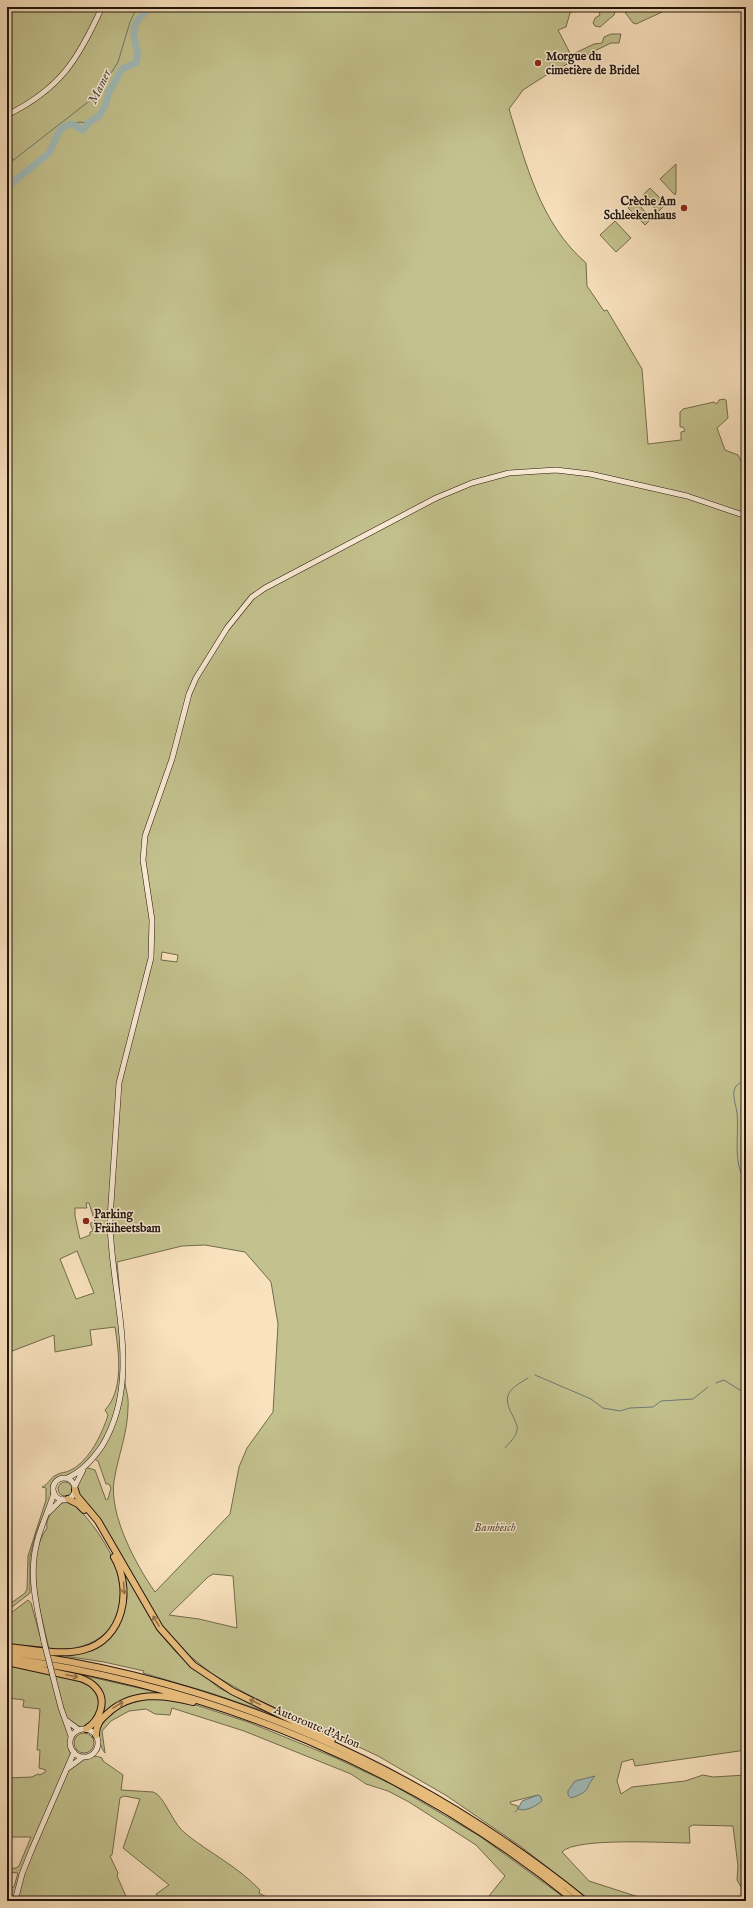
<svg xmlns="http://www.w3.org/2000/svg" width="753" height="1908" font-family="'IM FELL English',serif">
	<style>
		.green { fill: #c3c28e; stroke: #726b4e; fill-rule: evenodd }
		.water { fill: #a1bcba; stroke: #6e7976 }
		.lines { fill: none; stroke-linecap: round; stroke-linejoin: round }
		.stream { stroke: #6e7976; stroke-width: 1 }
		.river { stroke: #a1bcba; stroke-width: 7 }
		.secondary-casing { stroke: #21140f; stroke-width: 6 }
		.highway-casing { stroke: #21140f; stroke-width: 8 }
		.secondary { stroke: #fbecd5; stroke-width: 5 }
		.highway { stroke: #ecc17f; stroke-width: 6 }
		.secondary-bridge-casing { stroke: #21140f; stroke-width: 6; stroke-linecap: butt }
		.secondary-bridge { stroke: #fbecd5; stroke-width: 5 }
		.oneway { stroke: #91734d }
		.poi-dot { fill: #8f2418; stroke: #fbecd5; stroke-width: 1.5 }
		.labels { text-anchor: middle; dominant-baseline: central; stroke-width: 3; stroke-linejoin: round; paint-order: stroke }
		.poi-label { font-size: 12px; font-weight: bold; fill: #21140f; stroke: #fbecd5; text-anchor: start }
		.park-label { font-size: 12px; font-style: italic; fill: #5a513b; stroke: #fbecd5 }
		.street-label { font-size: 12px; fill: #21140f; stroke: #fbecd5 }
		.water-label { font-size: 13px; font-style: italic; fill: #4e4f4b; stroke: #fbecd5 }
	</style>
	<rect width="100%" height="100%" fill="#f9e2be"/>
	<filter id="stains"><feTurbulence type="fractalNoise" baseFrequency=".005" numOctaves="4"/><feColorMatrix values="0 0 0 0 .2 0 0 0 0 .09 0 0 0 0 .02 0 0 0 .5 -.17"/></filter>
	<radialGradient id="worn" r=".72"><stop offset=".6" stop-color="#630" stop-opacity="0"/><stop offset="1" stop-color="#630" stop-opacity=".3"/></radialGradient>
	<path class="green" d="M 7,7 L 578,7 L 570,13 L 566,27 L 558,30 L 571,55 L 594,44 L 602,43 L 604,37 L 611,34 L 621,34 L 619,43 L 611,43 L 551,72 L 523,90 L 509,109 C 526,164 540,223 586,263 L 587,286 L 604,311 L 607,310 L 642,369 L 648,444 L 681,440 L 681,432 L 685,431 L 683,427 L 680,427 L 680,412 L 683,409 L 714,402 L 717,404 L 719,400 L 724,399 L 726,400 L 728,418 L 717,428 L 725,450 L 738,455 L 742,463 L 746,466 L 746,1750 L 635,1766 L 633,1759 L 622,1762 L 617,1781 L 621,1794 L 632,1787 L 685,1781 L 703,1775 L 713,1777 L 746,1775 L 746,1895 L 737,1880 L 738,1866 L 733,1826 L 693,1825 L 689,1827 L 690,1843 C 668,1843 575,1837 562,1852 L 589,1881 L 651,1901 L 591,1901 L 520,1846 L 447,1796 L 378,1756 L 254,1698 L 212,1674 L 180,1648 L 162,1627 L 81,1499 C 75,1487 79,1480 84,1468 L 68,1476 L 58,1477 L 51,1487 L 51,1501 L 36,1532 L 30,1557 L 30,1593 L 7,1611 L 7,1606 L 25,1593 L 27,1589 L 28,1556 L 46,1500 L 46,1488 L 42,1487 C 49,1484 50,1478 56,1475 C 61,1472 66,1473 71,1470 C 90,1460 102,1434 108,1415 L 105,1410 C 124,1390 119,1353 115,1327 L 90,1330 L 92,1345 L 55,1352 L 54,1335 L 7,1353 ZM 162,952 L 178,955 L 177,962 L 161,960 ZM 86,1203 L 89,1203 L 95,1222 L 90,1223 L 93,1231 L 90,1232 L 90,1235 L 80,1239 L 75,1216 L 75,1208 L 87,1208 ZM 205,1245 L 245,1252 L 271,1282 L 278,1324 L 273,1412 L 247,1448 L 239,1467 L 230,1514 L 155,1592 C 136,1565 109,1515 114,1481 C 118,1456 128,1432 128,1407 C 129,1398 126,1391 125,1383 C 123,1342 121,1302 117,1262 L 182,1246 ZM 77,1251 L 94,1293 L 76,1299 L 60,1259 ZM 93,1458 L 98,1461 L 106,1484 L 109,1484 L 111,1488 L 108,1499 L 106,1500 L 95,1470 L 85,1467 ZM 213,1574 L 233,1576 L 237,1628 L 199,1619 L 169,1615 L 208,1577 ZM 538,1795 L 541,1797 L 518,1809 L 518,1806 L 511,1804 L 510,1802 Z
		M 598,7 L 614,7 L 616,9 L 614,15 L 600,27 L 595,26 L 593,23 L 595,18 L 600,15 Z
		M 621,7 L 673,7 L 636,24 L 633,23 Z
		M 676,164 L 676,192 L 675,195 L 660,179 Z
		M 650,188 L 666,204 L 658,212 L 643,195 Z
		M 636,201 L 651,219 L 645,225 L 628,208 Z
		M 615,221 L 631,238 L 616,252 L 600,235 Z
		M58 1489a7 7 0 1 1 14 0a7 7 0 1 1-14 0Z
		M 71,1502 C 93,1520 123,1565 122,1594 C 121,1636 86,1652 49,1649 C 41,1612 23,1562 47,1528 C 45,1517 54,1510 62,1503 Z
		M 121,1566 L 157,1630 L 176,1652 L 219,1688 L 275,1715 L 211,1693 L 143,1673 L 144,1671 L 104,1662 L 45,1653 L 70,1654 L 110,1636 L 121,1620 L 127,1598 L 124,1577 Z
		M 28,1600 L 31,1603 L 43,1647 L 7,1644 L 7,1616 Z
		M 7,1665 C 21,1668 35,1671 50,1674 C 80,1680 121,1689 86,1727 L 77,1726 L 67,1721 L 69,1734 L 68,1742 L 71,1758 L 66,1769 C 76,1763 90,1752 102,1758 L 103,1761 L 123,1775 L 121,1790 L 153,1792 L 157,1794 C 169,1806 173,1824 186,1834 C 211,1854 237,1866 260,1890 L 259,1893 L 274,1901 L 215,1901 L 209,1897 L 209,1901 L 161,1901 L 156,1894 L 169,1885 L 123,1848 L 140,1799 L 124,1796 L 120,1798 L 112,1855 L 110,1856 L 118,1873 L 117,1876 L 128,1901 L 7,1901 L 7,1889 L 14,1887 L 18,1873 L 7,1872 L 7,1869 L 16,1868 L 19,1866 L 31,1837 L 7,1837 L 7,1778 L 32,1777 L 38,1774 L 40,1775 L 45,1772 L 46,1770 L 39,1768 L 40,1750 L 37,1750 L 40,1709 L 23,1707 L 24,1700 L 8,1698 Z
		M 47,1667 L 165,1694 L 137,1696 L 98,1720 L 102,1712 L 98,1686 Z
		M 152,1698 L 187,1702 L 248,1722 L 336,1758 L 393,1785 L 481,1837 L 569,1901 L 485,1901 L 505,1876 L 476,1845 L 409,1802 L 388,1791 L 366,1784 L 351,1774 L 244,1731 L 172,1708 L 170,1715 L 155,1714 L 146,1709 L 129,1711 L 111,1721 L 102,1731 L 105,1753 C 101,1748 101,1745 99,1739 C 93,1711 132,1702 152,1698 Z
		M74 1743a10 10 0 1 1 20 0a10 10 0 1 1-20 0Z"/>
	<path class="water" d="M 595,1776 C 583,1790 593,1790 571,1798 L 568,1795 L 568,1791 L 575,1781 Z
		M 538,1795 L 541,1797 L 542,1801 C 536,1806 526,1812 518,1809 L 522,1801 Z"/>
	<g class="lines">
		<path class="stream" d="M 72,124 L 80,122 L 88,123
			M 7,153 L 14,160
			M 7,165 L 97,95 L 118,62 L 130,22 L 137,7
			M 740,1083 L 736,1086 C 731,1094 736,1104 737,1113 C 739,1132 734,1155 741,1173 C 742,1176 744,1179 746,1181
			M 535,1375 L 591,1399 L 603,1408 L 620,1411 L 630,1408 L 653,1407 L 661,1401 L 693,1399 L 708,1387
			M 716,1383 L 724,1380 L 746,1394
			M 505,1448 C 509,1443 517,1436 517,1430 C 518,1426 515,1422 514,1418 C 501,1395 508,1390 528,1378
			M 515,1812 L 518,1809"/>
		<path class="river" d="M 7,187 L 48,154 C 57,142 55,127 72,124 L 82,130 L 85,128 L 88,123 L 99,116 L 105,106 L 109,92 L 122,69 L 136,63 C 142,48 127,35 138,20 C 141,15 147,11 152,7"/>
		<defs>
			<path id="secondary" d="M 7,115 C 60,89 78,60 102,7
				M 67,1478 C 82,1472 93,1459 102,1446 C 144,1377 110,1293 110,1219 L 119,1083 L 151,958 L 152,920 L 143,860 L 145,836 L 172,759 L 189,694 L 196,678 L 227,628 L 252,597 L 265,588 L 436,498 L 472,483 L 509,473 L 556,470 L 590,474 L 687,496 L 746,516
				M53 1489a11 11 0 1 1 22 0a11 11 0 1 1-22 0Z
				M 75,1486 L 83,1470
				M 49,1512 L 62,1499
				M 44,1642 C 37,1608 28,1576 37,1542 C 41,1525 49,1510 54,1493
				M 53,1677 L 61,1708 L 71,1736
				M 67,1721 L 79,1730
				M70 1743a14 14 0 1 1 28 0a14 14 0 1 1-28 0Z
				M 68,1768 L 83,1757
				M 15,1901 L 22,1874 L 32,1849 L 74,1752"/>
			<path id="highway" d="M 75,1490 L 77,1496 L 98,1521 L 160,1628 L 193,1665 L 232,1691 L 332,1740
				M 68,1499 L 78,1504 L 84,1510
				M 7,1647 C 31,1649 60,1656 83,1650 C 124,1640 133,1589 114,1557
				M 7,1652 C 220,1679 418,1766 585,1901
				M 7,1658 C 215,1687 412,1768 575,1901
				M 7,1662 L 80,1678 C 86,1680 92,1683 96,1688 C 108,1701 99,1721 86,1729
				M 96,1735 C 96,1725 100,1720 107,1714 C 131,1691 163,1694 193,1702"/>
		</defs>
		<use href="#secondary" class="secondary-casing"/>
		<use href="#highway" class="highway-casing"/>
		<use href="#secondary" class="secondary"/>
		<use href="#highway" class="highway"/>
		<defs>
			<path id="secondary-bridge" d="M 44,1642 L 53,1677"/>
		</defs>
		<use href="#secondary-bridge" class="secondary-bridge-casing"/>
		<use href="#secondary-bridge" class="secondary-bridge"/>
	</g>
	<defs><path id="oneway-shaft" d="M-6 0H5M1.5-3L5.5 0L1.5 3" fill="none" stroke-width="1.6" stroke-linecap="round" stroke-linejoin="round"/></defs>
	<g class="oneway">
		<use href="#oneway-shaft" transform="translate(124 1588) rotate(86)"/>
		<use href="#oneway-shaft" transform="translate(156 1621) rotate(-121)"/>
		<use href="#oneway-shaft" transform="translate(72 1676) rotate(12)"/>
		<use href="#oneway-shaft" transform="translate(255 1702) rotate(-154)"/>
		<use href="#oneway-shaft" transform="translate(118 1705) rotate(-31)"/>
	</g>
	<g class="poi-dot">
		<circle cx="538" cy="63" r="4"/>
		<circle cx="684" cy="208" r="4"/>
		<circle cx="86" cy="1221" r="4"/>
	</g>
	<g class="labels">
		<g class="poi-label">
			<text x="546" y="56">Morgue du<tspan x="546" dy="14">cimetière de Bridel</tspan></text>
			<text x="676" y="201" text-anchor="end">Crèche Am<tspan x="676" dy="14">Schleekenhaus</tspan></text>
			<text x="94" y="1214">Parking<tspan x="94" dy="14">Fräiheetsbam</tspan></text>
		</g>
		<g class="park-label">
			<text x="495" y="1527">Bambësch</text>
		</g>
		<g class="street-label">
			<text transform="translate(317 1727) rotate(23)">Autoroute d'Arlon</text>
		</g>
		<g class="water-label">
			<text transform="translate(100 87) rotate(-64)">Mamer</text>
		</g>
	</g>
	<rect width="753" height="1908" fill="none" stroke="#f9e2be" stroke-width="24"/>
	<rect x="8" y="8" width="737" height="1892" fill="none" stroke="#21140f" stroke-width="2"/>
	<rect x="12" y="12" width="729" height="1884" fill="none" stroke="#21140f"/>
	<rect width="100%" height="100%" filter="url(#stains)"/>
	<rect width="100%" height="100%" fill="url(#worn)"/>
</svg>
